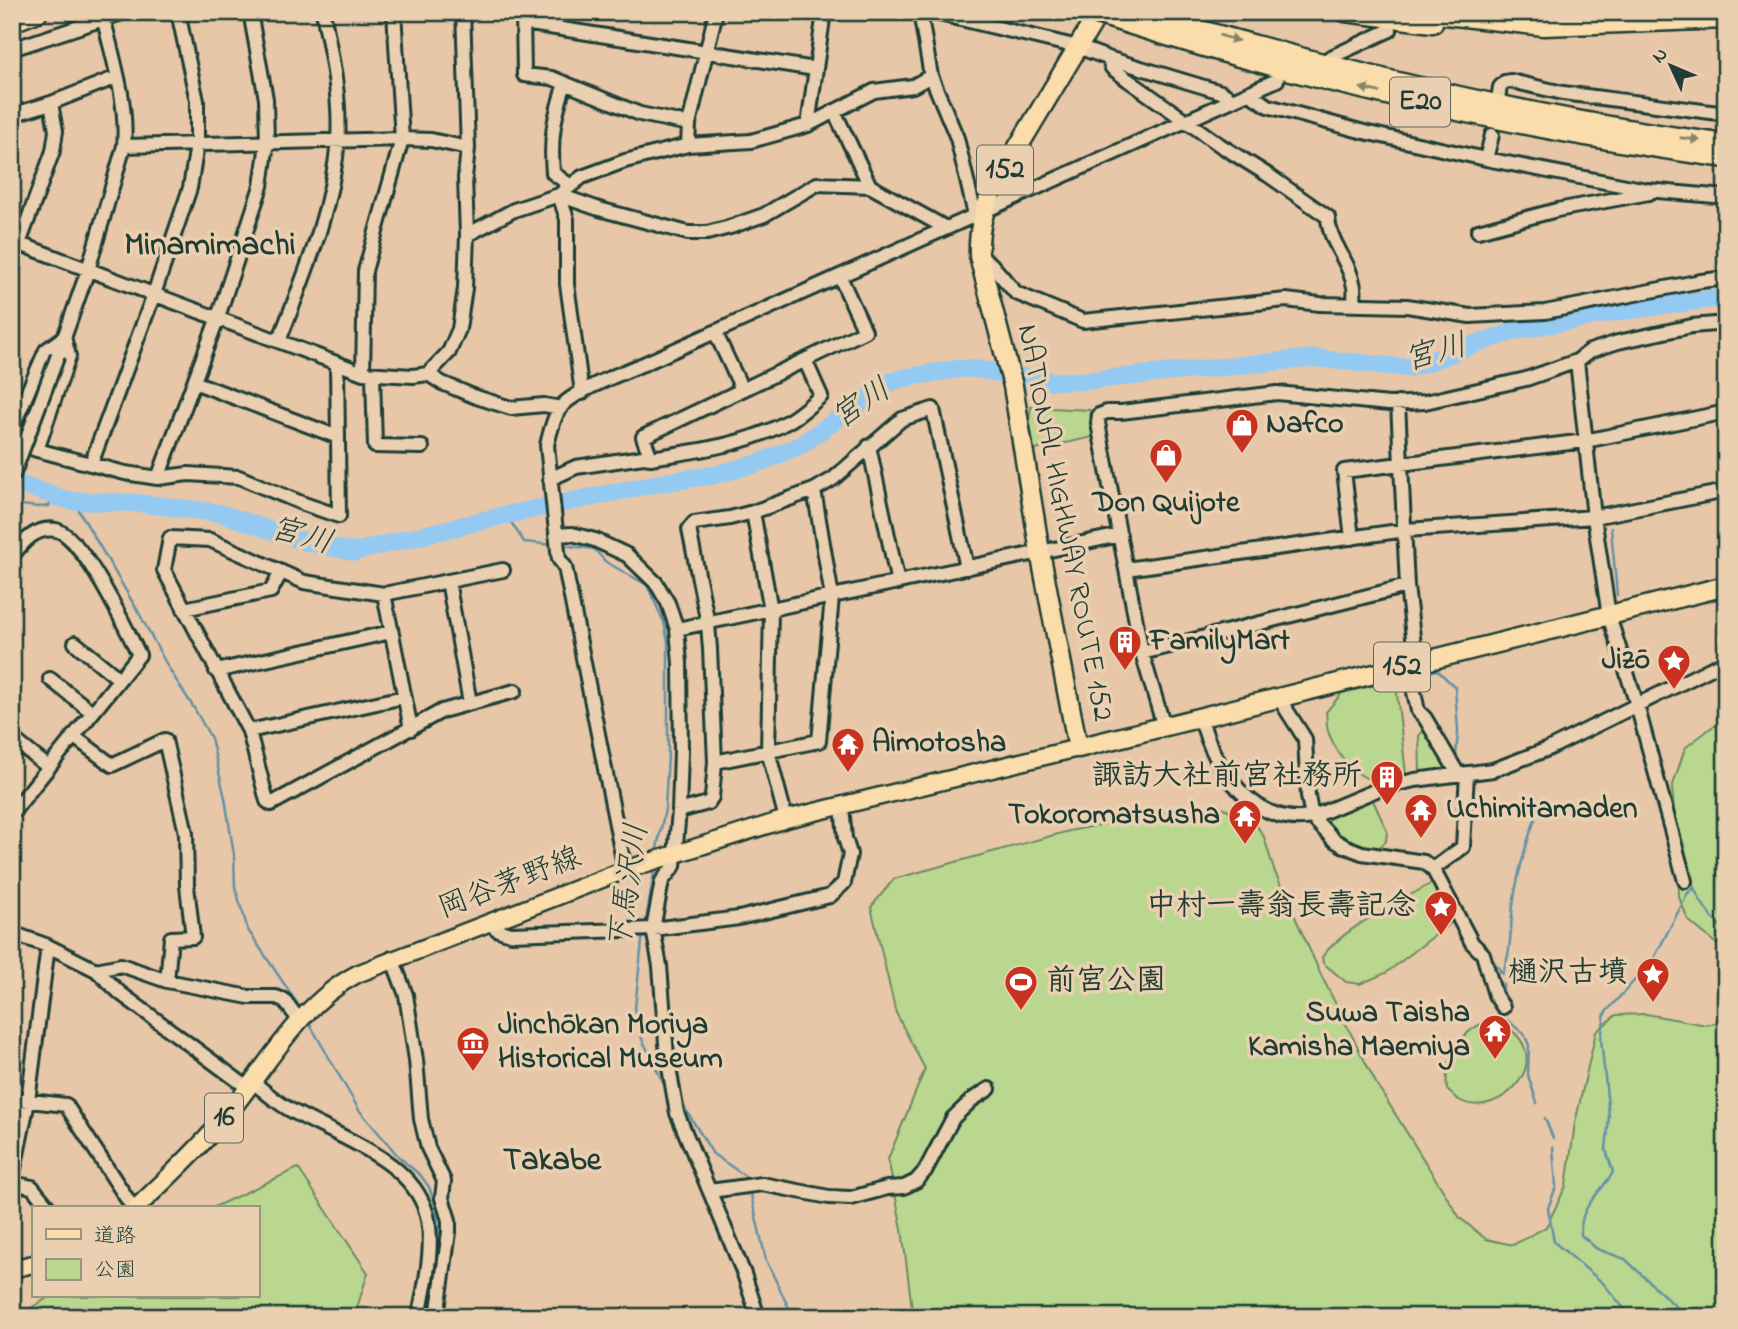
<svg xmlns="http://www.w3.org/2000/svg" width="1738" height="1329" font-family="'Indie Flower','Klee One',sans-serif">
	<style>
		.green { fill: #b9d78f; stroke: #6c8a62; stroke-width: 2 }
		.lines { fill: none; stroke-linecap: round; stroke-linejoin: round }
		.stream { stroke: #6591a6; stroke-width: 2.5 }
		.river { stroke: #94c9f2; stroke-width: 18 }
		.minor-casing { stroke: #1f3d34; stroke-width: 18 }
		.major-casing { stroke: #1f3d34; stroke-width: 21 }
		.highway-casing { stroke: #1f3d34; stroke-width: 23 }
		.minor { stroke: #ead0b1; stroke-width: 12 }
		.major { stroke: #faddab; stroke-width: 16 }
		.highway { stroke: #faddab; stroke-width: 18 }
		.minor-bridge-casing { stroke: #1f3d34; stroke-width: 18; stroke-linecap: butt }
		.highway-bridge-casing { stroke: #1f3d34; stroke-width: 23; stroke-linecap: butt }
		.minor-bridge { stroke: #ead0b1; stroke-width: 12 }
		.highway-bridge { stroke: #faddab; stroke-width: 18 }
		.oneway { fill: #82856a }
		.labels { text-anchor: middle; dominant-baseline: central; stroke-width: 7; stroke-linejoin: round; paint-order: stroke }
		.shield { fill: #ead0b1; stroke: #5c695a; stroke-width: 2 }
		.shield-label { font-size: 28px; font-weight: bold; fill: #1f3d34 }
		.poi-label { font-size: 30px; font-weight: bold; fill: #1f3d34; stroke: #ead0b1; text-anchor: start }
		.street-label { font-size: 30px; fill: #1f3d34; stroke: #ead0b1 }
		.water-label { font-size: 32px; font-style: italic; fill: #25443e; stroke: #ead0b1 }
		.neighbourhood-label { font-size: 32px; font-weight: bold; fill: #1f3d34; stroke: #ead0b1 }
		.quarter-label { font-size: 33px; font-weight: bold; fill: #1f3d34; stroke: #ead0b1 }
	</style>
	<rect width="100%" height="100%" fill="#e7c7a7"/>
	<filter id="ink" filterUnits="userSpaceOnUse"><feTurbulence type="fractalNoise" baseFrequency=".0143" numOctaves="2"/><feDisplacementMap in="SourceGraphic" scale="14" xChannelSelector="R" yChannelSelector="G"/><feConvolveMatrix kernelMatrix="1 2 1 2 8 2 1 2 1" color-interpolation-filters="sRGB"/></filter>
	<g filter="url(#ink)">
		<path class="green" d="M 1031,407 L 1090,410 L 1093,437 L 1034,450 L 1029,418 Z
			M 1389,682 L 1396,685 L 1406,774 C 1372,797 1342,765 1329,734 C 1326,728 1327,719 1326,712 L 1342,693 Z
			M 1726,721 L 1726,952 L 1688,920 L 1679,897 L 1678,854 L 1672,788 L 1685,748 L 1712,727 Z
			M 1427,731 L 1452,770 L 1423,776 L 1420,773 L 1419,736 L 1421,733 Z
			M 1371,796 L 1387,831 L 1386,841 L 1380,847 C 1353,851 1337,836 1319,817 Z
			M 1218,805 L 1255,823 L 1264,837 L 1274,870 L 1321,975 L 1376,1083 L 1460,1218 L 1486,1239 L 1513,1245 L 1546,1227 L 1566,1186 L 1575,1123 L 1596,1032 L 1616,1015 L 1646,1014 L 1706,1025 L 1726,1021 L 1726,1317 L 913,1317 L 902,1229 L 888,1159 L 925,1069 L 896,1013 L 871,907 L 894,879 L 1069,831 L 1173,811 Z
			M 1432,883 L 1451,923 L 1386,973 L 1360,984 L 1346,982 L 1323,963 L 1322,957 C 1344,927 1399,902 1432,883 Z
			M 1495,1020 C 1567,1054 1499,1123 1459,1100 C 1455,1098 1451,1093 1447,1090 C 1443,1058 1463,1025 1495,1020 Z
			M 298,1168 L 368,1273 L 354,1317 L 16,1317 L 51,1296 L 257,1296 L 257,1208 L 212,1208 Z"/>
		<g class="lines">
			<path class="stream" d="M 80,501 L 79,511 L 139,613 L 169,669 L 194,708 L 211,738 L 225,798 L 234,855 L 235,887 L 248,930 L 301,1009
				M 12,504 L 39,507 L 49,506 L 54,497
				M 507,516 L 524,542 L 554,545
				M 1611,528 L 1617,595
				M 561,545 L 594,549 L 606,562 L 647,585 L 664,622 L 668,642 L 668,755 L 665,809 L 656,853
				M 1628,655 L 1641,691
				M 1423,673 L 1437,670 L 1455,687 L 1458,731 L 1456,756 L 1463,768
				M 1686,861 L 1694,888 L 1688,893 L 1653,960 L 1605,1013 L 1601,1039 L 1609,1116 L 1606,1150 L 1613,1172 C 1599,1196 1579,1205 1581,1235 L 1597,1249 L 1625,1259 L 1687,1317
				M 1694,888 C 1702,906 1711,918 1726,932
				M 645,926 L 655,867
				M 1472,931 L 1483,945
				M 643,932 L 635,1008 L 642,1039 L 668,1093
				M 1488,954 L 1503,974
				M 1500,972 L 1503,971 C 1512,951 1510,927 1513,905 C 1517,875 1530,826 1544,799
				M 1503,994 L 1503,983
				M 1507,1020 L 1524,1034 L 1529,1045 L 1528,1075 L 1537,1103
				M 308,1021 L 359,1110 L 399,1157 L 421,1176 L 429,1187 L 437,1210 L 439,1235 L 435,1285 L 427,1317
				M 680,1100 L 713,1154 L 748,1178 L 748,1181
				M 1545,1118 L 1553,1138
				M 1553,1147 L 1556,1187 L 1548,1208 L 1554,1242 L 1603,1283 L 1631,1317
				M 750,1191 L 766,1260 L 793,1317"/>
			<path class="river" d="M 12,482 L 71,501 L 137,503 L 220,513 L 306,542 L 354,552 L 497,517 L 659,483 L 714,475 L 759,463 L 801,445 L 878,390 L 891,382 L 903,378 L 958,369 L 975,369 L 1045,381 L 1083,381 L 1313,358 L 1408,368 L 1429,362 L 1475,344 L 1519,330 L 1623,311 L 1726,297"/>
			<defs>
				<path id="minor" d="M 523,12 L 524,75 L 552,78 L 640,114 L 689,124
					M 920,12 L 931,76 L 957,138 L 975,215
					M 931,12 L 1078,47 L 1108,58 L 1221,92 L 1233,100
					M 524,23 L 815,69
					M 12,49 L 125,12
					M 1108,58 L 1112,68 L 1128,80 L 1220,145 L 1268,175 L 1328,217 C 1329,243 1350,261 1354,287 C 1355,292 1354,299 1354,304
					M 1329,58 L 1390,30
					M 565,83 C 554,118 550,136 553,173 L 571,186
					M 1248,93 L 1268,106 L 1364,132 L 1486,159 L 1647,190 L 1726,197
					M 1498,99 L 1500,87 L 1505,82 L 1511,81 L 1563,93 L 1726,114
					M 834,111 L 870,186
					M 12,115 L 51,103 L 117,77
					M 808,125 L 824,12
					M 688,145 L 689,124 L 716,12
					M 124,146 L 402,139 L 431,140 L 468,148
					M 1486,159 L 1492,135
					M 559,195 L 599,209 L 688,233 L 707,233 L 730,227 L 764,215 L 817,184 L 870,186 L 946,228
					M 559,195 L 567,219 L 567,284 L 582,393
					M 1478,231 L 1557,210 L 1649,193
					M 467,235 L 514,210 L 559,195 L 582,177 L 625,161 L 688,145 L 751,141 L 808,125 L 874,91 L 913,86 L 931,76
					M 12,241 L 363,373 L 413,376 L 428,374 L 449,352 L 459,329 L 465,288 L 467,235 L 465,178 L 468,148 L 463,12
					M 979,256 L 991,264 L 1016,293 L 1083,321 L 1286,300 L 1320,304 L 1407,306 L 1470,316 L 1545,312 L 1701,281 L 1726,278
					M 12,263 L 53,151 L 56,131 L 51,103
					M 715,332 L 742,389
					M 279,341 C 304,276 332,211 338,140 C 341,97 331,54 323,12
					M 58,355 L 88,270 L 124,146 C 128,102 112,56 102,12
					M 1577,361 L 1594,517 L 1609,616 L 1637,705 L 1685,881
					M 363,373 L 365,271 L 402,139 L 394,12
					M 428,374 L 442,383 L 476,397 L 511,408 L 544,405 L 561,408
					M 373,375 L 375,446 L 422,447
					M 194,382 L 338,437
					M 1398,403 L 1407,586 L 1415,654 L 1414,692 L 1418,711 L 1425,718 L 1458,774
					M 12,428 L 46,350 L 64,337 L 69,356 L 37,450
					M 12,441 L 37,450 L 125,473 L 158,478 L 188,474 L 239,477 L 304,504 L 339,516 L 337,365
					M 869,446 L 898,583
					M 651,458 L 643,437 L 805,360
					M 91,464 L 154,294 L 190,188 L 197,145 L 197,101 L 178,12
					M 158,478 L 218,317 L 261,186 L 267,144 L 266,99 L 250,12
					M 550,479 L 576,467 L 643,457 L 651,458 C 696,451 746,445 787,422 C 800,415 810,405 821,396 L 805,360 L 865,331 L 840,277
					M 753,512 L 771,610 L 768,751 L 786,819
					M 556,535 L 572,534 L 595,540 L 627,555 L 656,583 L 668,603 L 677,629 L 680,663 L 681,752 L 679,811 L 674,866 L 662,881 L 653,929 L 660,966 L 667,1056 L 677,1113 L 744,1274 L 758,1317
					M 1352,538 L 1344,471 L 1585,441 L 1726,412
					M 12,556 C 23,542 36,526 56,530 C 82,535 127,630 139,655 L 12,813
					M 1126,569 L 1406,530 L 1594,517 L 1726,491
					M 503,570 L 384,594 L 304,582 L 210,540 L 170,538 L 164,570 L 249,731 L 267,801 L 271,804 L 442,711 L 515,691
					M 448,581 L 470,703
					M 1407,586 L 1142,653 L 1098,423 L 1099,415 L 1107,412 L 1121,412 L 1277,393 L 1389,404 L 1425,402 L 1526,379 L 1577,361 L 1590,351 L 1618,342 L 1692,326 L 1726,323
					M 384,594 L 411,729
					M 184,609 L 271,591 L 281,572
					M 677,629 L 1120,535
					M 75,643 L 119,679
					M 1142,653 L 1164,727
					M 216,671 L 391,632
					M 50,679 L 92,712
					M 1283,698 L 1284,706 L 1305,739 L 1308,796 L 1312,817 L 1334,840 L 1344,846 L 1362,853 L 1424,862 L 1433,869 L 1472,943 L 1483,954 L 1495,995 L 1503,1007
					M 1201,718 C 1213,768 1254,827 1312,817 L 1384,787 L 1415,780 L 1493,770 L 1548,749 L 1726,661
					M 249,731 L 404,697
					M 73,736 L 112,765 L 165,740 L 186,833 L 187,886 L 193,937 L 171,938 L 167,981
					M 12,738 L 48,767
					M 715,762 L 819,741 L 832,597 L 814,490
					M 679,811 L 708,803 L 712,797 L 715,762 L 710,649 L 708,624 L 689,529 L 694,523 L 730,518 L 753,512 L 814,490 L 833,479 L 902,419 L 933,409 L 967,568
					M 1433,869 L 1463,847 L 1467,773
					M 625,870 L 565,567 L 559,559 L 558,551 L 547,445 C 550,433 553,418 560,408 C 573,391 627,371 648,362 L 1277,80
					M 488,922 L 498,930 L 511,934 L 653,929 L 739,918 L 830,896 L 844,883 L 850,854 L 845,838 L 842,806
					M 12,933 L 48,946 L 96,970 L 120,993 L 248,1088
					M 392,958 L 406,995 L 416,1060 L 421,1119 L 428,1148 L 444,1181 L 442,1198 L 449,1220 L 449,1232 L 437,1317
					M 96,970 L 121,965 L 167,981 L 249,997 L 276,997 L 284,1000 L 300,1021
					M 253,1082 C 264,1091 275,1101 287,1108 C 330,1134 404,1155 424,1206 C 437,1238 425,1284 419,1317
					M 12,1099 L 66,1105 L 133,1208
					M 12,1179 L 28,1101 L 48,946
					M 12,1183 L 32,1187 L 49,1208
					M 710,1191 L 762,1184 L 829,1197 L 851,1198 L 887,1188 L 904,1187 L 916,1181 L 925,1171 L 953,1118 L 973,1099 L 989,1089"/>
				<path id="major" d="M 136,1208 C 166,1180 196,1151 223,1120 C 265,1070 298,1005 357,974 L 625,870 L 786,819 L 1078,748
					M 12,1269 L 33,1264"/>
				<path id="highway" d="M 1099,12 L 994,187 C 983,211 978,230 979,256 L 1013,386 L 1040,552 L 1078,748 L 1726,586
					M 1140,12 C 1181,25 1222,36 1263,47 C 1415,89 1569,123 1726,144
					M 1345,12 L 1433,23
					M 1419,12 L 1544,26 L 1726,19
					M 1119,21 C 1316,84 1521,130 1726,158
					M 12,22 L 38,12"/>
			</defs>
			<use href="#minor" class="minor-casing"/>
			<use href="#major" class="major-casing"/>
			<use href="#highway" class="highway-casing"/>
			<use href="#minor" class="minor"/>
			<use href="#major" class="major"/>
			<use href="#highway" class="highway"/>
			<defs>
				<path id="minor-bridge" d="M 12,478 L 58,355"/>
				<path id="highway-bridge" d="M 1090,12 L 1119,21"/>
			</defs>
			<use href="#minor-bridge" class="minor-bridge-casing"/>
			<use href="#highway-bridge" class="highway-bridge-casing"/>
			<use href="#minor-bridge" class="minor-bridge"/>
			<use href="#highway-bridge" class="highway-bridge"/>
		</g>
		<defs><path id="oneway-solid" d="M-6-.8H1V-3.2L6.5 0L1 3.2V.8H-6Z" transform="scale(1.75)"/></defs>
		<g class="oneway">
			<use href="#oneway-solid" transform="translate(1229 38) rotate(16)"/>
			<use href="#oneway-solid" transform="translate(1370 90) rotate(-167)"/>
			<use href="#oneway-solid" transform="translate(1690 139) rotate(8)"/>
		</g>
	</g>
	<defs>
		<symbol id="shop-pin" viewBox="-11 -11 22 30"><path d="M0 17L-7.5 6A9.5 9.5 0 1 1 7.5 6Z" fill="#c8321e" stroke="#ead0b1"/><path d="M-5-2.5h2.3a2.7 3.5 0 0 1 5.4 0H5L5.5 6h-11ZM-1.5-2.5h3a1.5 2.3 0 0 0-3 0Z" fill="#fff"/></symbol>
		<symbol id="building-pin" viewBox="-11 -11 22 30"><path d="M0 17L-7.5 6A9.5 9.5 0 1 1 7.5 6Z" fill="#c8321e" stroke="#ead0b1"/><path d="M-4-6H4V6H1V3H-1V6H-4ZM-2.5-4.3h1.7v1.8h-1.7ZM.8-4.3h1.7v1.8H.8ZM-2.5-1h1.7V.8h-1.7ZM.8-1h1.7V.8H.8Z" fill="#fff"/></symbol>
		<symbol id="sight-pin" viewBox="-11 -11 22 30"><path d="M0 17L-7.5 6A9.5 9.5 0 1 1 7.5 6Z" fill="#c8321e" stroke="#ead0b1"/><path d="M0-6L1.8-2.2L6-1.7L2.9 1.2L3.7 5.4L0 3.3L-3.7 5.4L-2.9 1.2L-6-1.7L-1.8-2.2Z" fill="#fff"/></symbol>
		<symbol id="temple-pin" viewBox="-11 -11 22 30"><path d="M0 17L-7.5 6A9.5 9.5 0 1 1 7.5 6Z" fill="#c8321e" stroke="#ead0b1"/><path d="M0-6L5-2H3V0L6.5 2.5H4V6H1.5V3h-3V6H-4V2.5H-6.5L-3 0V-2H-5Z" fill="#fff"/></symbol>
		<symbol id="stadium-pin" viewBox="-11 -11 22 30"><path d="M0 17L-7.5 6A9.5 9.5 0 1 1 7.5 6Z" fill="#c8321e" stroke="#ead0b1"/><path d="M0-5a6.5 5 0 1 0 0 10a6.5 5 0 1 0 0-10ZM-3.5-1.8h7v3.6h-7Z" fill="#fff"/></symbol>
		<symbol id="museum-pin" viewBox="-11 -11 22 30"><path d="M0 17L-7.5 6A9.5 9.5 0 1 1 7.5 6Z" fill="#c8321e" stroke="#ead0b1"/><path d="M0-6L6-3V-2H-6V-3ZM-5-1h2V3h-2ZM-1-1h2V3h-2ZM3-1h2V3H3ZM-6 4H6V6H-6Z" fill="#fff"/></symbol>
	</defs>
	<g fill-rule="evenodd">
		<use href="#shop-pin" x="1223" y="406" width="38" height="52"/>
		<use href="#shop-pin" x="1147" y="436" width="38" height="52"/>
		<use href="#building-pin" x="1106" y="623" width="38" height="52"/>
		<use href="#sight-pin" x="1655" y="642" width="38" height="52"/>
		<use href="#temple-pin" x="829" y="725" width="38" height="52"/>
		<use href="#building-pin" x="1368" y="758" width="38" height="52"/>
		<use href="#temple-pin" x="1402" y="791" width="38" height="52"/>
		<use href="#temple-pin" x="1226" y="797" width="38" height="52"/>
		<use href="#sight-pin" x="1422" y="888" width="38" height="52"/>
		<use href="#sight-pin" x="1634" y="955" width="38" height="52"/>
		<use href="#stadium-pin" x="1002" y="963" width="38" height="52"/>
		<use href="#temple-pin" x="1476" y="1012" width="38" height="52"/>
		<use href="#museum-pin" x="454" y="1024" width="38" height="52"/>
	</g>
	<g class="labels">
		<g class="shield">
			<rect x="1390" y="77.5" width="60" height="49" rx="5"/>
			<rect x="977" y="145.5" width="56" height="49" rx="5"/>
			<rect x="1374" y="642.5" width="56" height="49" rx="5"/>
			<rect x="205" y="1093.5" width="38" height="49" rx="5"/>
		</g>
		<g class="shield-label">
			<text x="1420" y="102">E20</text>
			<text x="1005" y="170">152</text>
			<text x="1402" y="667">152</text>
			<text x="224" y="1118">16</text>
		</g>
		<g class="poi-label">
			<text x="1266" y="425">Nafco</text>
			<text x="1166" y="504" text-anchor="middle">Don Quijote</text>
			<text x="1150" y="642">FamilyMart</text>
			<text x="1650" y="661" text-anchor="end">Jizō</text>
			<text x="872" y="744">Aimotosha</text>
			<text x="1362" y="777" text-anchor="end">諏訪大社前宮社務所</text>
			<text x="1446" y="810">Uchimitamaden</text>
			<text x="1220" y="816" text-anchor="end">Tokoromatsusha</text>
			<text x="1416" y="907" text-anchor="end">中村一壽翁長壽記念</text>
			<text x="1628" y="974" text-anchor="end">樋沢古墳</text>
			<text x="1046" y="982">前宮公園</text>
			<text x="1470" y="1014" text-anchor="end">Suwa Taisha<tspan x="1470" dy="34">Kamisha Maemiya</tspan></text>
			<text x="498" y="1026">Jinchōkan Moriya<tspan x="498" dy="34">Historical Museum</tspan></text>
		</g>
		<g class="street-label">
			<text transform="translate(1064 523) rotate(79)">NATIONAL HIGHWAY ROUTE 152</text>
			<text transform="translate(510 884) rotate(-21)">岡谷茅野線</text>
		</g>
		<g class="water-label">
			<text transform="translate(1436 354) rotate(-15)">宮川</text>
			<text transform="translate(862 405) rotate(-34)">宮川</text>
			<text transform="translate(301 537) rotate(16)">宮川</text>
			<text transform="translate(630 887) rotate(-82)">下馬沢川</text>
		</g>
		<g class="neighbourhood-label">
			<text x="552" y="1161">Takabe</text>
		</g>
		<g class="quarter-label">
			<text x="210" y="246">Minamimachi</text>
		</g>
	</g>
	<rect width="1738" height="1329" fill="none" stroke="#ead0b1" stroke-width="42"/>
	<rect x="21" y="21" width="1696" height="1287" fill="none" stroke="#1f3d34" stroke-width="2.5" filter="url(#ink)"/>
	<rect x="32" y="1206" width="228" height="91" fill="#ead0b1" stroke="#99957f" stroke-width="2"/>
	<rect x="46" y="1229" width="35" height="10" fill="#faddab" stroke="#99957f" stroke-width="2"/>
	<text x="94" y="1242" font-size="21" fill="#1f3d34">道路</text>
	<rect x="46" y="1259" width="35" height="21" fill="#b9d78f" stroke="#99957f" stroke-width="2"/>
	<text x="94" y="1276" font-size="21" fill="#1f3d34">公園</text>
	<g transform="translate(1671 66) rotate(314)" stroke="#ead0b1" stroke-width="5" paint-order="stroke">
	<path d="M0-5L12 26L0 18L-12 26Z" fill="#1f3d34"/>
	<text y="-10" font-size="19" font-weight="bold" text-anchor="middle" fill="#1f3d34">N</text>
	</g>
</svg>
